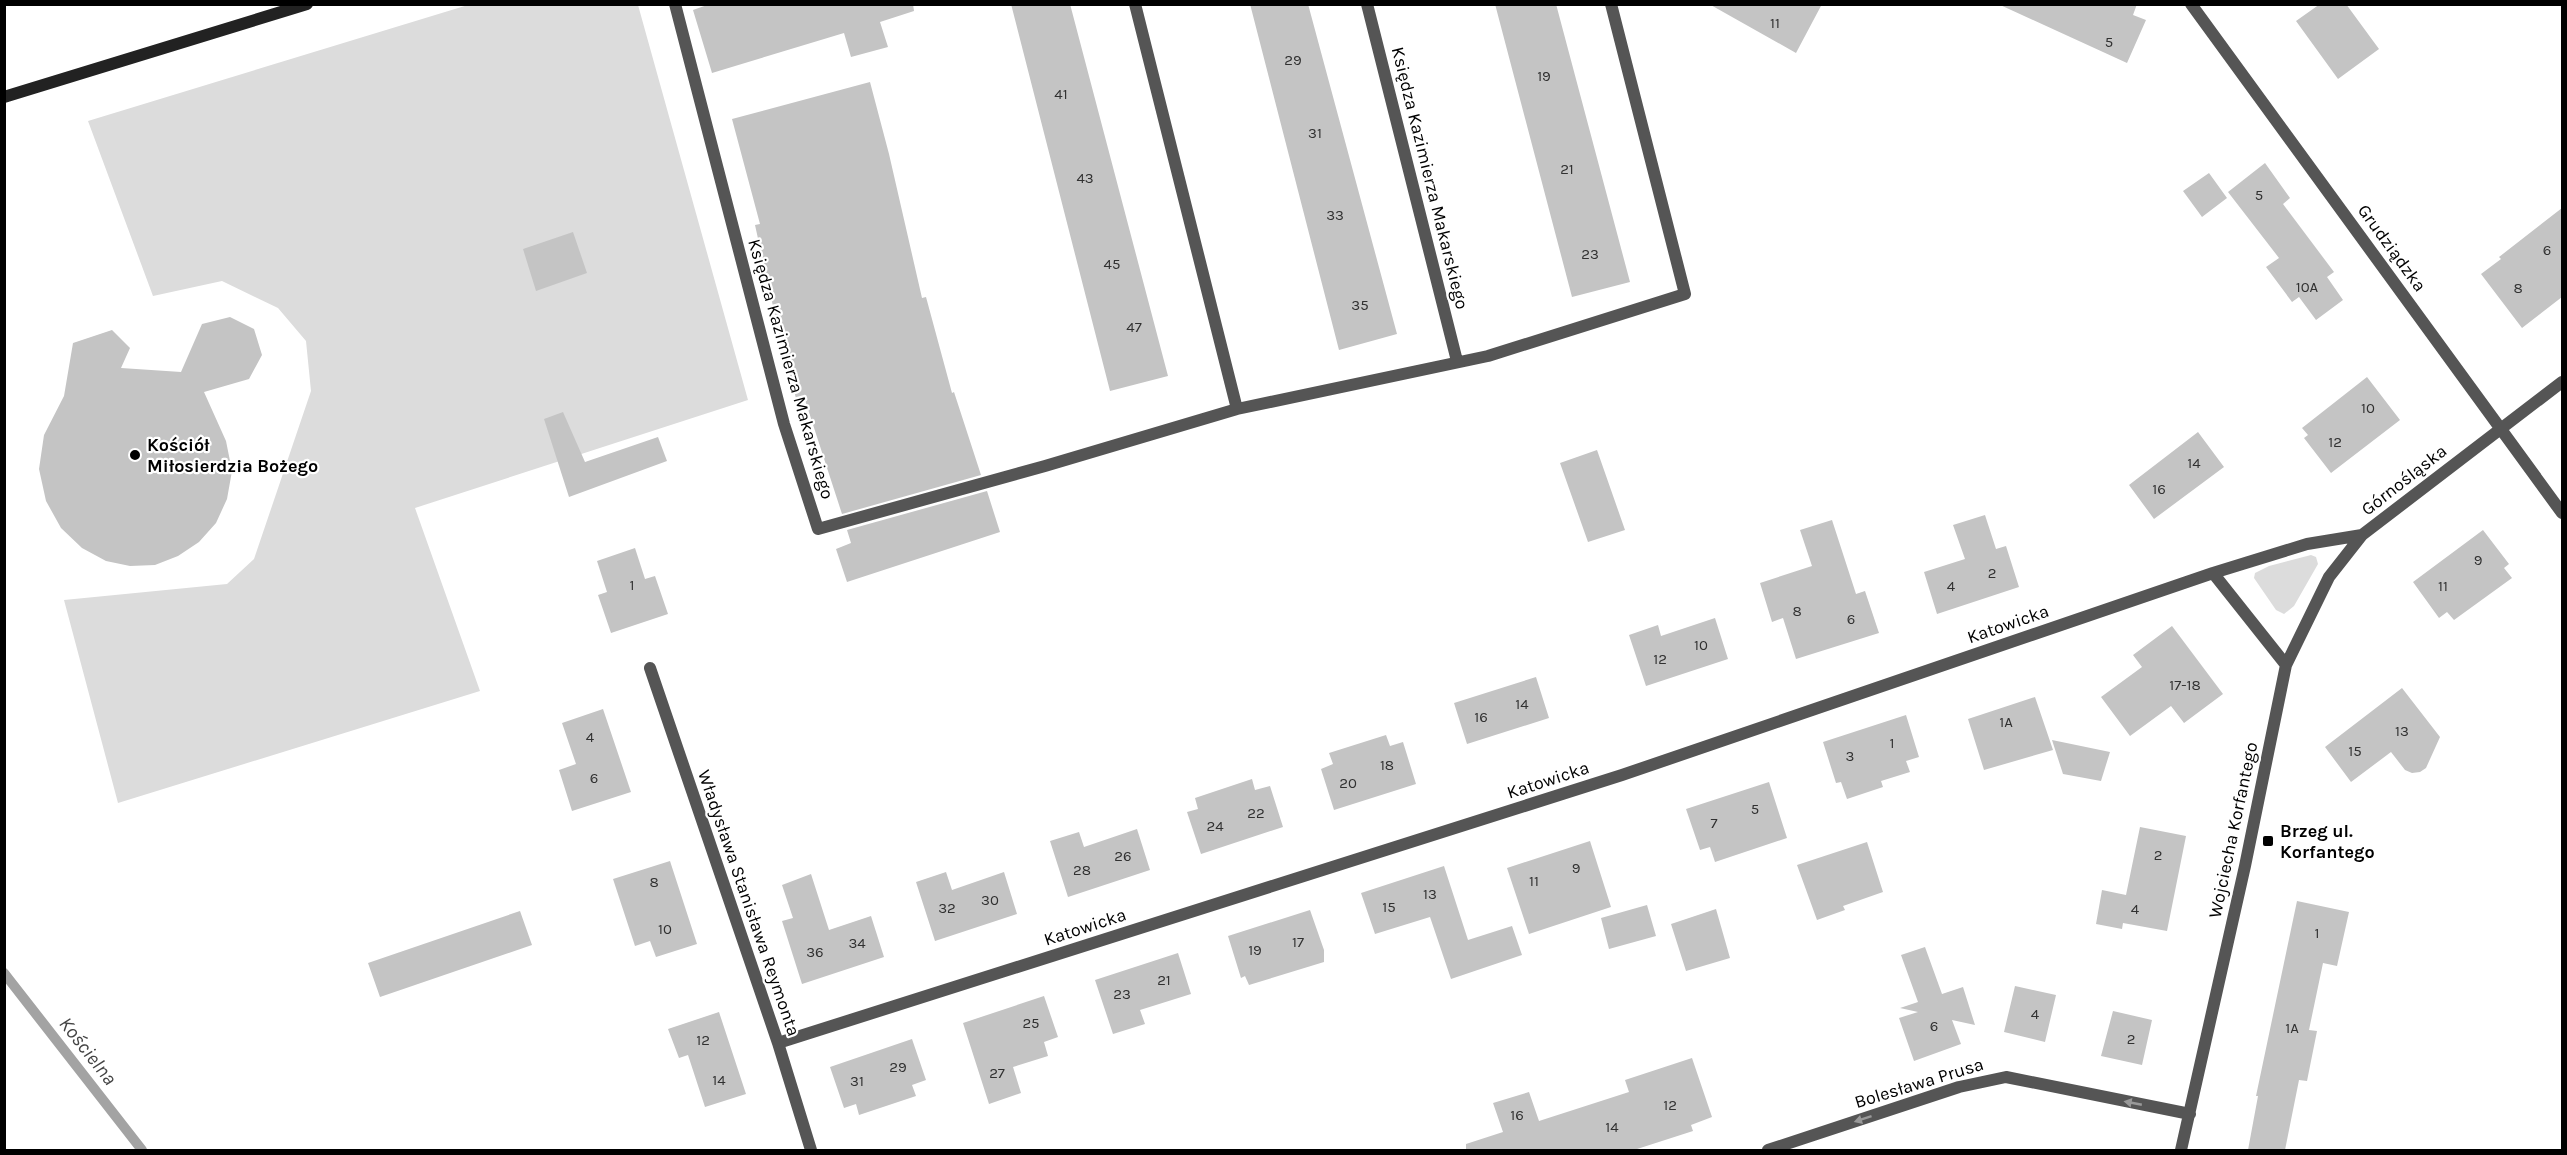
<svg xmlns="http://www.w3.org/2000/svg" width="2567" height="1155" font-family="Karla,sans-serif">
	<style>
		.green { fill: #dcdcdc }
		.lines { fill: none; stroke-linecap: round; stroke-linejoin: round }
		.stream { stroke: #a3a3a3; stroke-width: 10 }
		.building { fill: #c4c4c4 }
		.street { stroke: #555; stroke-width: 12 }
		.secondary { stroke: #222; stroke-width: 12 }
		.oneway { fill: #999 }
		.poi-dot { fill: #000; stroke: #fff; stroke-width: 2 }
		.labels { text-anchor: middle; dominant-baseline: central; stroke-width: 4.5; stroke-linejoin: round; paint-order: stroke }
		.number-label { font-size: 15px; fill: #313131 }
		.street-label { font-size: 18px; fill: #000; stroke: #fff }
		.poi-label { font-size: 18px; font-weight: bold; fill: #000; stroke: #fff; text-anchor: start }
		.water-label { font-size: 20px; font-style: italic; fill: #444; stroke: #fff }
	</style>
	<rect width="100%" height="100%" fill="#fff"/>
	<path class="green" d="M 468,5 L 638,5 L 748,400 L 415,508 L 480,691 L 118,803 L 64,600 L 227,584 L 254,559 L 311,391 L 306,341 L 278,308 L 222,281 L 153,296 L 88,121 Z
		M 2311,555 L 2316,557 L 2318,564 L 2294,606 L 2284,614 L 2276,610 L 2254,578 L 2255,573 L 2269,566 Z"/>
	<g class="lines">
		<path class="stream" d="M 4,973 L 142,1150"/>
	</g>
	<path class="building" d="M 710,4 L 913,4 L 914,11 L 880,22 L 888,47 L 851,57 L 844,33 L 712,73 L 693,10 Z
		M 1011,4 L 1070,4 L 1168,376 L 1110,391 Z
		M 1250,4 L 1308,4 L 1397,334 L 1339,350 Z
		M 1495,4 L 1556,4 L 1630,282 L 1572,297 Z
		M 1709,4 L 1822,4 L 1796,53 Z
		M 1998,4 L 2137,4 L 2133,15 L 2146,20 L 2127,63 Z
		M 2320,4 L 2346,4 L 2379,49 L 2338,79 L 2296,21 Z
		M 870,82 L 889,154 L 922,298 L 926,297 L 952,393 L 954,392 L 981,475 L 842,514 L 805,400 L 797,402 L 782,347 L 755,225 L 760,224 L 732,119 Z
		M 2265,163 L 2290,198 L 2283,204 L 2334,272 L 2327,277 L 2343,300 L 2316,320 L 2299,297 L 2292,302 L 2266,267 L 2279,258 L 2228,192 Z
		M 2209,173 L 2227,198 L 2202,217 L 2183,191 Z
		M 2562,208 L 2562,297 L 2522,328 L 2481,274 L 2501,259 L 2499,257 Z
		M 573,232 L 587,273 L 536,291 L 523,249 Z
		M 230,317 L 254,329 L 262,355 L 249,379 L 204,392 L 226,441 L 232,471 L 227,499 L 216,523 L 199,542 L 178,556 L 155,565 L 130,566 L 106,561 L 82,548 L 61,528 L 46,501 L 39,469 L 44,435 L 64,396 L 73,343 L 112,330 L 130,348 L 121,368 L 181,372 L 202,324 Z
		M 2367,377 L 2400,420 L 2331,473 L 2304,438 L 2308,435 L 2302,428 Z
		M 563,412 L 585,462 L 658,437 L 667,461 L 569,497 L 544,419 Z
		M 2198,432 L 2224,467 L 2154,519 L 2129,485 Z
		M 1597,450 L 1625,530 L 1588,542 L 1560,463 Z
		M 987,491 L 1000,532 L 847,582 L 836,549 L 851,543 L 847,530 Z
		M 1985,515 L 1996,549 L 2006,546 L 2019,587 L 1937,614 L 1924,572 L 1965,559 L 1953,525 Z
		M 1832,520 L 1856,594 L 1865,591 L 1879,633 L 1796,659 L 1783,618 L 1772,622 L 1760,583 L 1812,566 L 1800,530 Z
		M 2483,530 L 2509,564 L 2504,568 L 2512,578 L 2454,620 L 2447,612 L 2439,618 L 2413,582 Z
		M 635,548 L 645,579 L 655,576 L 668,614 L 611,633 L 598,595 L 607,592 L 597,561 Z
		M 1715,618 L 1728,659 L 1646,686 L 1629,635 L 1658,625 L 1661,636 Z
		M 2172,626 L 2223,694 L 2184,723 L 2171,706 L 2130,736 L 2101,697 L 2142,667 L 2133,655 Z
		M 1536,677 L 1549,718 L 1467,744 L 1454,703 Z
		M 2402,688 L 2440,737 L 2426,768 L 2420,772 L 2412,773 L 2405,770 L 2391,752 L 2351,782 L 2325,747 Z
		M 2035,697 L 2053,750 L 1984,770 L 1968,719 Z
		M 603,709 L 631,792 L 572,811 L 559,770 L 576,764 L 562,723 Z
		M 1906,715 L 1919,757 L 1906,761 L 1910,772 L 1881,781 L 1883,787 L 1847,799 L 1841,782 L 1836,783 L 1823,742 Z
		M 1386,735 L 1390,746 L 1403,742 L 1416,784 L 1334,810 L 1321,769 L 1333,764 L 1329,753 Z
		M 2052,740 L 2110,752 L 2101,781 L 2063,774 Z
		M 1252,779 L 1255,790 L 1270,786 L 1283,827 L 1201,854 L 1187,812 L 1198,809 L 1195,798 Z
		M 1769,782 L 1787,838 L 1715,862 L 1710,847 L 1700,850 L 1686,809 Z
		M 2140,827 L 2186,836 L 2167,931 L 2123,923 L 2122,929 L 2096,924 L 2102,890 L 2126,895 Z
		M 1137,829 L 1150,870 L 1068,897 L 1050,841 L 1079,832 L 1084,847 Z
		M 1590,841 L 1611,907 L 1529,934 L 1507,868 Z
		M 1867,842 L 1883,892 L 1843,906 L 1845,910 L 1817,920 L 1797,865 Z
		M 670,861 L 697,944 L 656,957 L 650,941 L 635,946 L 613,879 Z
		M 1444,866 L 1468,940 L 1512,926 L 1522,955 L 1451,979 L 1430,917 L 1375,934 L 1361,893 Z
		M 946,872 L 952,890 L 1004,872 L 1017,914 L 935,941 L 916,882 Z
		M 811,874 L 829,930 L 871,916 L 884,957 L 802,984 L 782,921 L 793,918 L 782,885 Z
		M 2297,901 L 2349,912 L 2337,966 L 2323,963 L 2309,1030 L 2317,1031 L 2307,1081 L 2299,1080 L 2285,1150 L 2248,1150 L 2258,1096 L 2256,1096 Z
		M 1647,905 L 1656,936 L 1609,949 L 1601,918 Z
		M 1716,909 L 1730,958 L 1686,971 L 1671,924 Z
		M 1310,910 L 1324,950 L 1324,962 L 1249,985 L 1245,976 L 1241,978 L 1228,936 Z
		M 520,911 L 532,945 L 380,997 L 368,963 Z
		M 1925,947 L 1942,994 L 1963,987 L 1975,1025 L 1952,1020 L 1961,1044 L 1914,1061 L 1899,1018 L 1918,1012 L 1900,1008 L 1918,1002 L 1901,955 Z
		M 1178,953 L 1191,994 L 1140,1010 L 1145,1024 L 1113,1034 L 1095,980 Z
		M 2015,986 L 2056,995 L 2045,1042 L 2004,1032 Z
		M 1044,996 L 1058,1037 L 1044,1042 L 1048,1056 L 1013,1067 L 1021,1093 L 989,1104 L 963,1023 Z
		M 2113,1011 L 2152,1020 L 2142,1065 L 2101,1056 Z
		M 719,1012 L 746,1094 L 705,1107 L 688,1055 L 679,1058 L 668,1029 Z
		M 912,1039 L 926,1080 L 912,1085 L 916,1096 L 859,1115 L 856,1104 L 844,1108 L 830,1067 Z
		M 1692,1058 L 1712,1117 L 1691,1125 L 1693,1131 L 1634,1150 L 1466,1150 L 1466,1144 L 1503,1132 L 1493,1103 L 1529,1092 L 1539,1121 L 1629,1092 L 1625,1080 Z"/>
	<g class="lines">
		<path class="street" d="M 675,4 L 784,424 L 818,529 L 1045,466 L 1237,409 L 1488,356 L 1685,294 L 1611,4
			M 1135,4 L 1237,409
			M 1367,4 L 1457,361
			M 2191,4 L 2562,513
			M 2213,573 L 2307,544 L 2362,535 L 2562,382
			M 650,668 L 778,1043 L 811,1150
			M 778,1043 L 1622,775 L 2213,573 L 2286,665
			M 1768,1150 L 1959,1087 L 2006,1077 L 2190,1114
			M 2181,1150 L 2245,866 L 2286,665 L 2329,577 L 2362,535"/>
		<path class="secondary" d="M 4,97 L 307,4"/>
	</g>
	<defs><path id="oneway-solid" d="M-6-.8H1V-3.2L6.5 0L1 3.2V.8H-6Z" transform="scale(1.5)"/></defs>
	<g class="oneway">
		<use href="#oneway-solid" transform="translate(2133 1103) rotate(-169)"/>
		<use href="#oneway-solid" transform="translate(1863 1119) rotate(162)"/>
	</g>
	<g class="poi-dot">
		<circle cx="135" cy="455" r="6"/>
		<rect x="2262" y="835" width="12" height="12" rx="3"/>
	</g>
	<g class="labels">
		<g class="number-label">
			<text x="1775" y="23">11</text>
			<text x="2109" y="42">5</text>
			<text x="1293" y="60">29</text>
			<text x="1544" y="76">19</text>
			<text x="1061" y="94">41</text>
			<text x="1315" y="133">31</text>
			<text x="1567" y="169">21</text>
			<text x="1085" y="178">43</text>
			<text x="2259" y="195">5</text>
			<text x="1335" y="215">33</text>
			<text x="2547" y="250">6</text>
			<text x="1590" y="254">23</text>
			<text x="1112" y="264">45</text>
			<text x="2307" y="287">10A</text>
			<text x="2518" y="288">8</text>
			<text x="1360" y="305">35</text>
			<text x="1134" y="327">47</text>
			<text x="2368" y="408">10</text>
			<text x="2335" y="442">12</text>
			<text x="2194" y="463">14</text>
			<text x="2159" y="489">16</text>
			<text x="2478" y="560">9</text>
			<text x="1992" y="573">2</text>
			<text x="632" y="585">1</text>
			<text x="1951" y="586">4</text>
			<text x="2443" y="586">11</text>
			<text x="1797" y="611">8</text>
			<text x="1851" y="619">6</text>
			<text x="1701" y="645">10</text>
			<text x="1660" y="659">12</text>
			<text x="2185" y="685">17-18</text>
			<text x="1522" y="704">14</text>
			<text x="1481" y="717">16</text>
			<text x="2006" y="722">1A</text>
			<text x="2402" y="731">13</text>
			<text x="590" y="737">4</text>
			<text x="1892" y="743">1</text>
			<text x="2355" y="751">15</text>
			<text x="1850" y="756">3</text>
			<text x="1387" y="765">18</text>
			<text x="594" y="778">6</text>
			<text x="1348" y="783">20</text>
			<text x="1755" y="809">5</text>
			<text x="1256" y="813">22</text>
			<text x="1714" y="823">7</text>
			<text x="1215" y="826">24</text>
			<text x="2158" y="855">2</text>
			<text x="1123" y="856">26</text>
			<text x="1576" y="868">9</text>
			<text x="1082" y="870">28</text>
			<text x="1534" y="881">11</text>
			<text x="654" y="882">8</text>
			<text x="1430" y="894">13</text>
			<text x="990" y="900">30</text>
			<text x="1389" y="907">15</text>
			<text x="947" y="908">32</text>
			<text x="2135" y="909">4</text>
			<text x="665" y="929">10</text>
			<text x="2317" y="933">1</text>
			<text x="1298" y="942">17</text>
			<text x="857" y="943">34</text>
			<text x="1255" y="950">19</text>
			<text x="815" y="952">36</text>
			<text x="1164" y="980">21</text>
			<text x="1122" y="994">23</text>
			<text x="2035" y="1014">4</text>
			<text x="1031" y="1023">25</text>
			<text x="1934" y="1026">6</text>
			<text x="2292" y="1028">1A</text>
			<text x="2131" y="1039">2</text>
			<text x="703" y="1040">12</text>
			<text x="898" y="1067">29</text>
			<text x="997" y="1073">27</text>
			<text x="719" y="1080">14</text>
			<text x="857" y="1081">31</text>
			<text x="1670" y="1105">12</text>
			<text x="1517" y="1115">16</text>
			<text x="1612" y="1127">14</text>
		</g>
		<g class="street-label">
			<text transform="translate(1430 178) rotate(76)">Księdza Kazimierza Makarskiego</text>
			<text transform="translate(2392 248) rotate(54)">Grudziądzka</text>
			<text transform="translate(791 369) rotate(74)">Księdza Kazimierza Makarskiego</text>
			<text transform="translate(2404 480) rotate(-38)">Górnośląska</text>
			<text transform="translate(2008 624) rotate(-19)">Katowicka</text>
			<text transform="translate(1548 780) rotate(-18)">Katowicka</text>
			<text transform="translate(2233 830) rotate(-78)">Wojciecha Korfantego</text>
			<text transform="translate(749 903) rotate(71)">Władysława Stanisława Reymonta</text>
			<text transform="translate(1085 927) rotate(-18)">Katowicka</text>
			<text transform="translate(1919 1083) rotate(-17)">Bolesława Prusa</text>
		</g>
		<g class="poi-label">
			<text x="147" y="445">Kościół<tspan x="147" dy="21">Miłosierdzia Bożego</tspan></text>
			<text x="2280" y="831">Brzeg ul.<tspan x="2280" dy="21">Korfantego</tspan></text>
		</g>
		<g class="water-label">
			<text transform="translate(88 1051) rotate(52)">Kościelna</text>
		</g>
	</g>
	<rect width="2567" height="1155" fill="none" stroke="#000000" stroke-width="12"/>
</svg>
